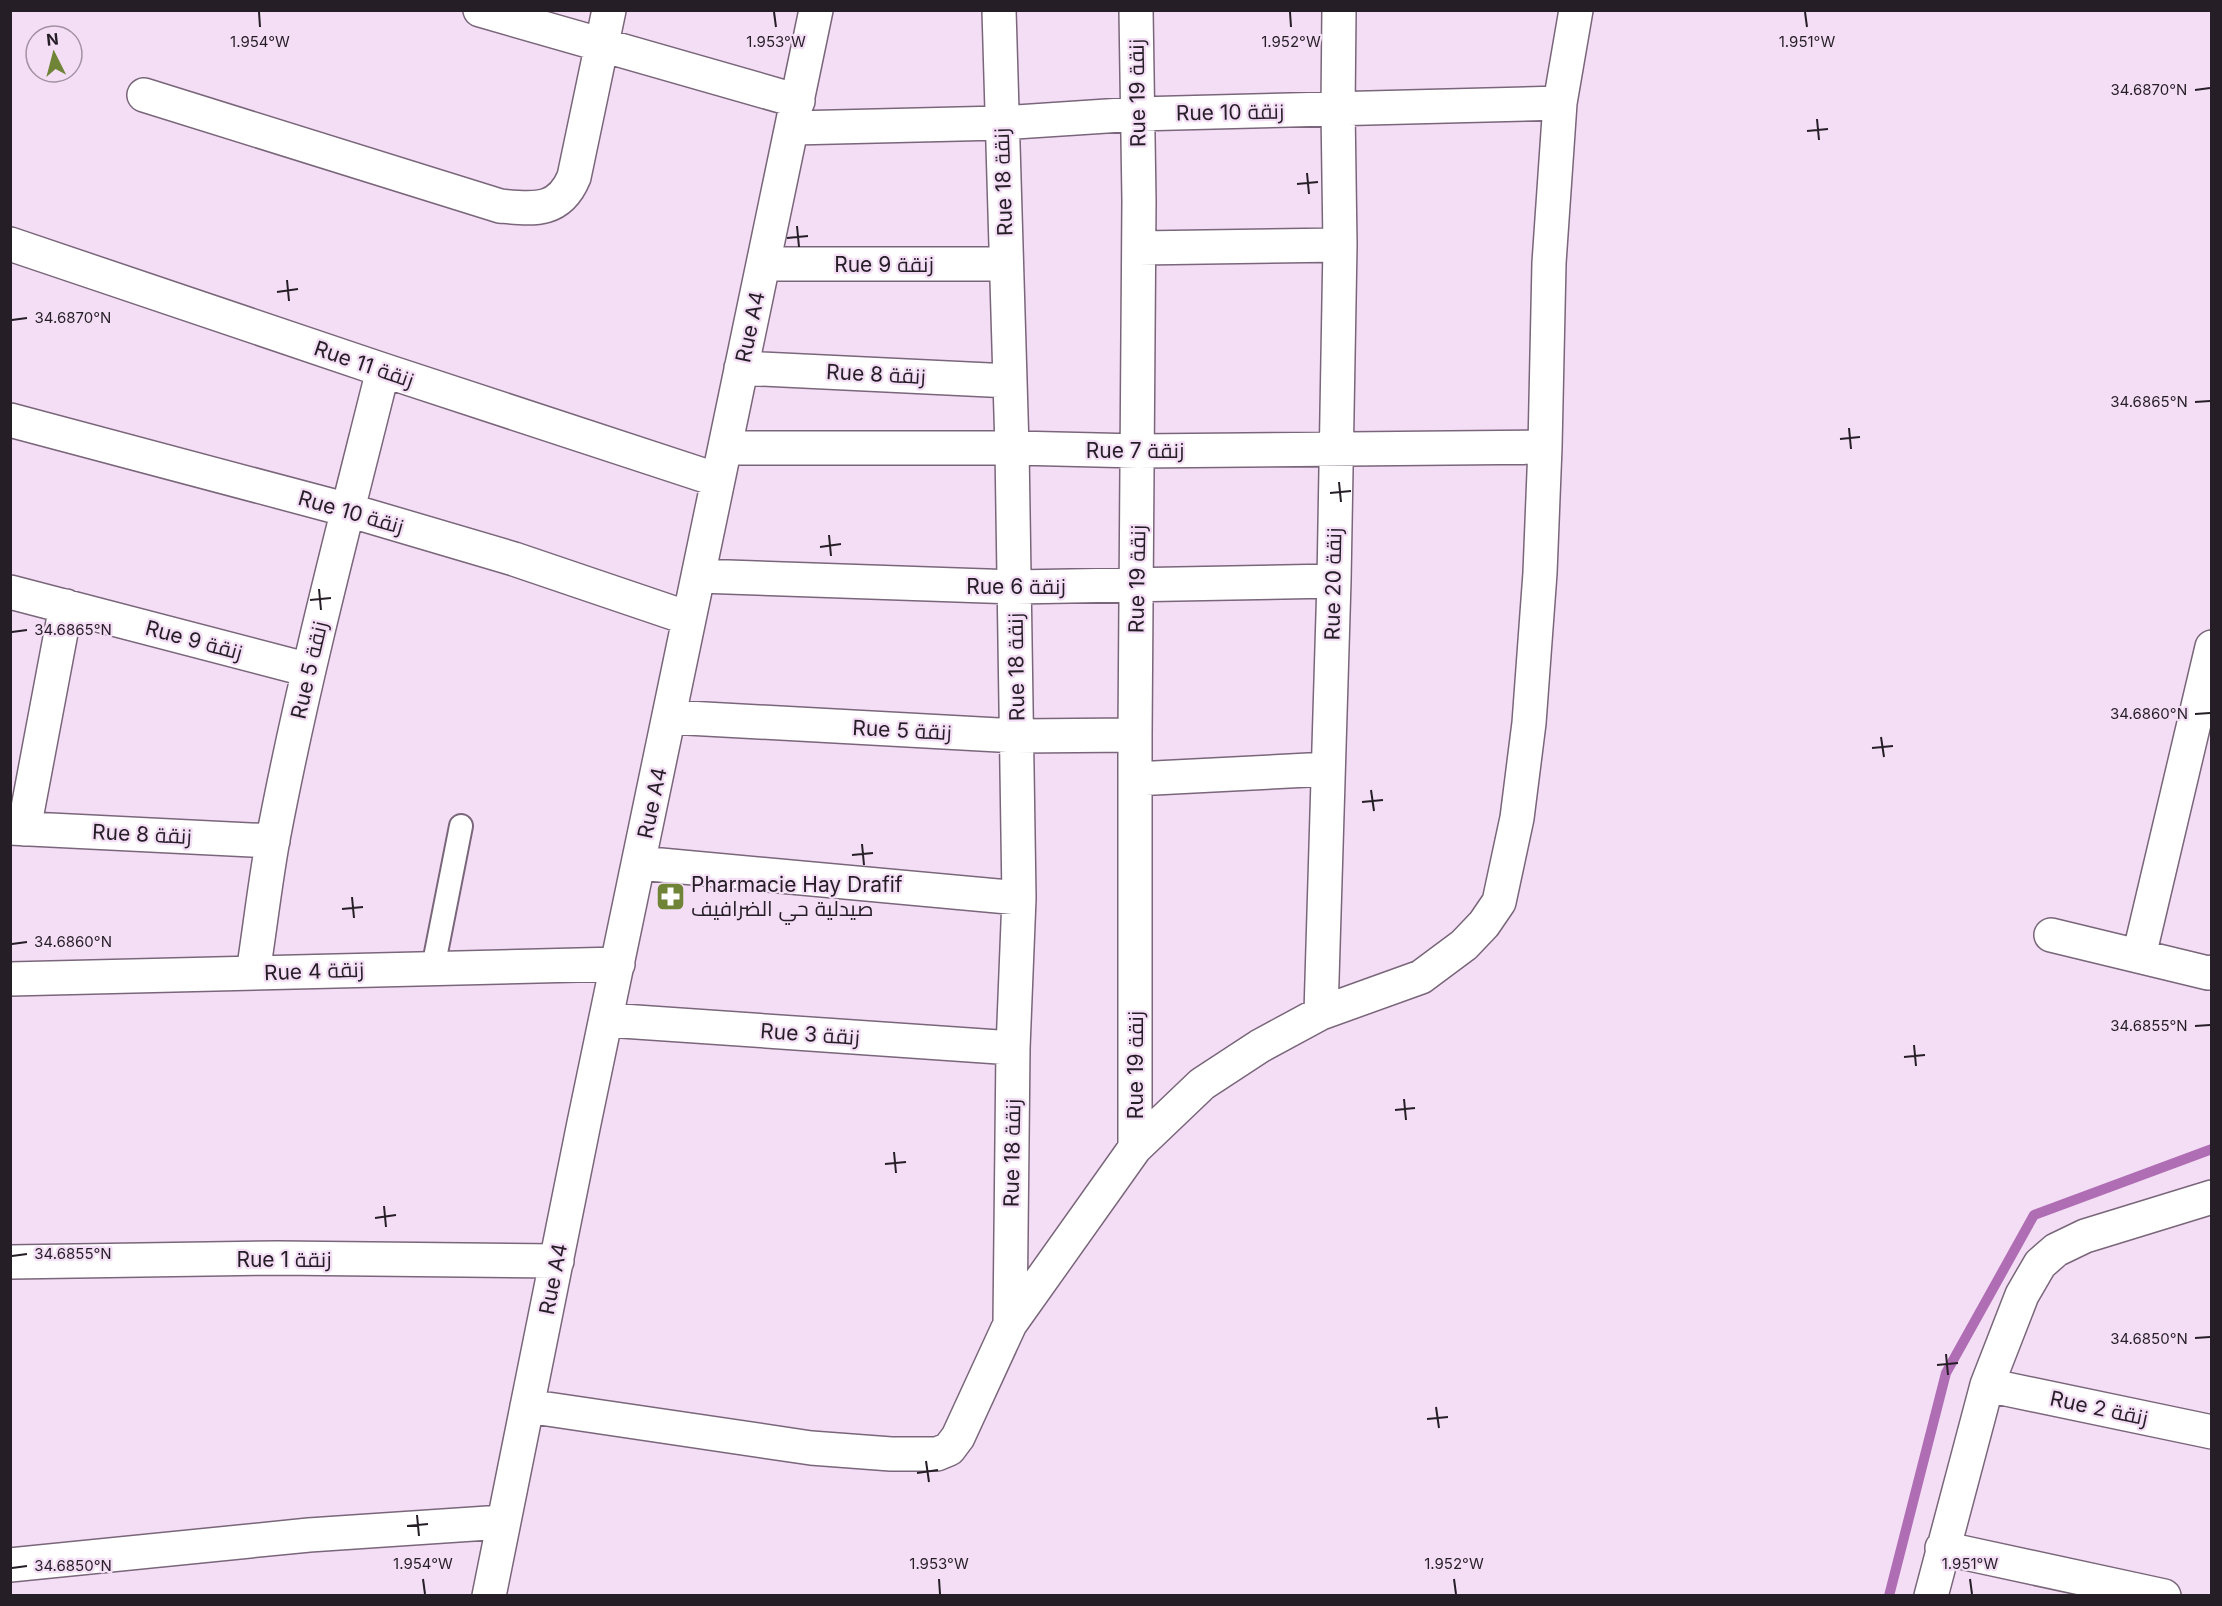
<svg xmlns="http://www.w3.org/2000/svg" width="2222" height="1606" font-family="Inter,Cairo,sans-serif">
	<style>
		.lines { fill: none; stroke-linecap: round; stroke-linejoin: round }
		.stream { stroke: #af6db4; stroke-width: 10 }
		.service-casing { stroke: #79667a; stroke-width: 26 }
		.minor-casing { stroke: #79667a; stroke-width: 36 }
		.service { stroke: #fff; stroke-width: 22 }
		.minor { stroke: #fff; stroke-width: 33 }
		.ticks { fill: none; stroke: #261e27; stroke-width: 2 }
		.labels { text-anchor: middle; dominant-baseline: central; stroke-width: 4.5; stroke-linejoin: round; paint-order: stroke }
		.street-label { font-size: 21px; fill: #261e27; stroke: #f4def5 }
		.poi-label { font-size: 21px; fill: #261e27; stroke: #f4def5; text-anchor: start }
		.ticks-label { font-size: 15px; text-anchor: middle; fill: #261e27; stroke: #f4def5; stroke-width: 4.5; stroke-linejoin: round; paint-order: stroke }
	</style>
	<rect width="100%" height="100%" fill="#f4def5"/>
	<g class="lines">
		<path class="stream" d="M 1889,1596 L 1946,1373 L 2034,1215 L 2212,1149"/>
		<defs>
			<path id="service" d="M 433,968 L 461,826"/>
			<path id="minor" d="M 480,10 L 798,101
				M 999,10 L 1012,448 L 1019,898 L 1013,1048 L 1010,1324
				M 144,95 L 500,206 C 534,209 559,213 574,177 L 609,10
				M 793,128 L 1001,123 L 1137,114 L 1560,103
				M 10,244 L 383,370 L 718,480
				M 1139,248 L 1340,245
				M 763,264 L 1005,264
				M 741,368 L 1010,381
				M 10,420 L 348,510 L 514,559 L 688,618
				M 725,448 L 1012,448 L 1138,451 L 1545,447
				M 699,576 L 1015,587 L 1334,581
				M 10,592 L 309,670
				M 669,717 L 1017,736 L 1135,735
				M 1135,779 L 1328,769
				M 10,828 L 273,841
				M 24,829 L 66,606
				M 639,863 L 1019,898
				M 2051,935 L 2208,973 L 2212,972
				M 2139,956 L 2212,647
				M 253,973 C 260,928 265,883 273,839 C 303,681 344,526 383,370
				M 10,979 L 618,964
				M 1321,1013 L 1334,581 L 1340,245 L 1338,109 L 1339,10
				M 607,1020 L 1013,1048
				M 1135,1148 L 1135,735 L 1139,201 L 1136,10
				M 10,1262 L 278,1258 L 557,1261
				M 1987,1385 L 2212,1432
				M 527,1406 L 811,1448 L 891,1454 L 937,1454 L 949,1449 L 958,1437 L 1010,1324 L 1135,1148 L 1202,1084 L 1260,1046 L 1321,1013 L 1421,977 L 1464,945 L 1484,924 L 1499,902 L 1517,818 L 1529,723 L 1540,573 L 1545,447 L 1549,263 L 1560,103 L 1576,10
				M 1942,1548 L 2164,1596
				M 10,1565 L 309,1535 L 503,1522
				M 489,1596 L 584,1123 L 816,10
				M 1931,1596 L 1987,1385 L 2022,1295 L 2040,1264 L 2056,1250 L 2085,1236 L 2212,1197"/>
		</defs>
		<use href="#service" class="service-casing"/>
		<use href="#minor" class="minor-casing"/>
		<use href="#service" class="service"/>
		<use href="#minor" class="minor"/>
	</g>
	<path class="ticks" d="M 259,12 L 260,27M 774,12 L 776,27M 1290,12 L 1291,27M 1805,12 L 1807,27M 2195,90 L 2210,88M 1817,119 L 1819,140M 1807,131 L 1828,129M 1307,173 L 1309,194M 1297,184 L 1318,182M 797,226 L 799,247M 787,238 L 808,236M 287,280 L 289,301M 277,292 L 298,289M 12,320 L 27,318M 2195,402 L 2210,401M 1849,428 L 1851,449M 1840,439 L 1860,437M 1339,482 L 1341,502M 1330,493 L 1351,491M 829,535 L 831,556M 820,547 L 841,544M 319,589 L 321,610M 310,600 L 331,598M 12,632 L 27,630M 2195,714 L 2210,713M 1881,737 L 1884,757M 1872,748 L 1893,746M 1371,790 L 1374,811M 1362,802 L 1383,800M 862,844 L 864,865M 852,855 L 873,853M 352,897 L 354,918M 342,909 L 363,907M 12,944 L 27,942M 2195,1026 L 2210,1025M 1914,1045 L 1916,1066M 1904,1057 L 1925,1055M 1404,1099 L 1406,1120M 1395,1110 L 1415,1108M 894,1152 L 896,1173M 885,1164 L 906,1162M 384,1206 L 386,1227M 375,1218 L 396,1215M 12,1256 L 27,1254M 2195,1338 L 2210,1337M 1946,1354 L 1948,1375M 1937,1365 L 1958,1363M 1436,1407 L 1439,1428M 1427,1419 L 1448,1417M 926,1461 L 929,1482M 917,1473 L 938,1470M 417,1515 L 419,1536M 407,1526 L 428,1524M 12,1568 L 27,1566M 423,1579 L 425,1594M 939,1579 L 940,1594M 1454,1579 L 1456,1594M 1970,1579 L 1972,1594"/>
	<defs>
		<symbol id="pharmacy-square" viewBox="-11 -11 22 22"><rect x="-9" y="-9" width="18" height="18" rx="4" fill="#6f8436" stroke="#f4def5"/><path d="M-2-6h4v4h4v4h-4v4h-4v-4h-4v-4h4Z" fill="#fff"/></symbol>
	</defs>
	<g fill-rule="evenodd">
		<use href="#pharmacy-square" x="654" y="880" width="33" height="33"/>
	</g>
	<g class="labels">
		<g class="street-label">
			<text transform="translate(1137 93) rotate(-91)">Rue 19 زنقة</text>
			<text transform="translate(1230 112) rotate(-1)">Rue 10 زنقة</text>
			<text transform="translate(1003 182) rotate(-92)">Rue 18 زنقة</text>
			<text x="884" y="264">Rue 9 زنقة</text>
			<text transform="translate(750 327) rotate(-78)">Rue A4</text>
			<text transform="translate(364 364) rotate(19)">Rue 11 زنقة</text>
			<text transform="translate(876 374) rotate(3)">Rue 8 زنقة</text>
			<text x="1135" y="450">Rue 7 زنقة</text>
			<text transform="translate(351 512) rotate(16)">Rue 10 زنقة</text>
			<text transform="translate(1137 579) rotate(-89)">Rue 19 زنقة</text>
			<text transform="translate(1333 584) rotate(-89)">Rue 20 زنقة</text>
			<text x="1016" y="586">Rue 6 زنقة</text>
			<text transform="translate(194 640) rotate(15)">Rue 9 زنقة</text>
			<text transform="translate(1016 667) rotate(-91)">Rue 18 زنقة</text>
			<text transform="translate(309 670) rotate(-77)">Rue 5 زنقة</text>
			<text transform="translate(902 730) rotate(3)">Rue 5 زنقة</text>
			<text transform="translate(652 803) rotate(-78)">Rue A4</text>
			<text transform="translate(142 834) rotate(3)">Rue 8 زنقة</text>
			<text transform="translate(314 971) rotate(-2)">Rue 4 زنقة</text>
			<text transform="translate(810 1034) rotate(4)">Rue 3 زنقة</text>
			<text transform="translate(1135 1065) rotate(-90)">Rue 19 زنقة</text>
			<text transform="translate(1012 1153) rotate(-89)">Rue 18 زنقة</text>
			<text x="284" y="1259">Rue 1 زنقة</text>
			<text transform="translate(553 1279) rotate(-79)">Rue A4</text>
			<text transform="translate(2099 1408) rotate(12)">Rue 2 زنقة</text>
		</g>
		<g class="poi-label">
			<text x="691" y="884">Pharmacie Hay Drafif<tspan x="691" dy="24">صيدلية حي الضرافيف</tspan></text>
		</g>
	</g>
	<g class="ticks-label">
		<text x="260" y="47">1.954°W</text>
		<text x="776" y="47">1.953°W</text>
		<text x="1291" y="47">1.952°W</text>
		<text x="1807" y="47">1.951°W</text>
		<text x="2149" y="95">34.6870°N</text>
		<text x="73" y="323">34.6870°N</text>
		<text x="2149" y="407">34.6865°N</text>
		<text x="73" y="635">34.6865°N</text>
		<text x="2149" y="719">34.6860°N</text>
		<text x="73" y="947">34.6860°N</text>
		<text x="2149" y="1031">34.6855°N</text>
		<text x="73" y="1259">34.6855°N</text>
		<text x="2149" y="1344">34.6850°N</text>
		<text x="423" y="1569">1.954°W</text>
		<text x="939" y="1569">1.953°W</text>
		<text x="1454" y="1569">1.952°W</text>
		<text x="1970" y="1569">1.951°W</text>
		<text x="73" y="1571">34.6850°N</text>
	</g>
	<rect width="2222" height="1606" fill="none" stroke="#261e27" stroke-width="24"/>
	<g transform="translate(54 54) rotate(354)"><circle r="28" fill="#f4def5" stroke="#a291a3" stroke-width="1.5"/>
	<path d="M0-4.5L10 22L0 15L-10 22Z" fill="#6f8436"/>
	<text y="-9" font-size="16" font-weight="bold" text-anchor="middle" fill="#261e27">N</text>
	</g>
</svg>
